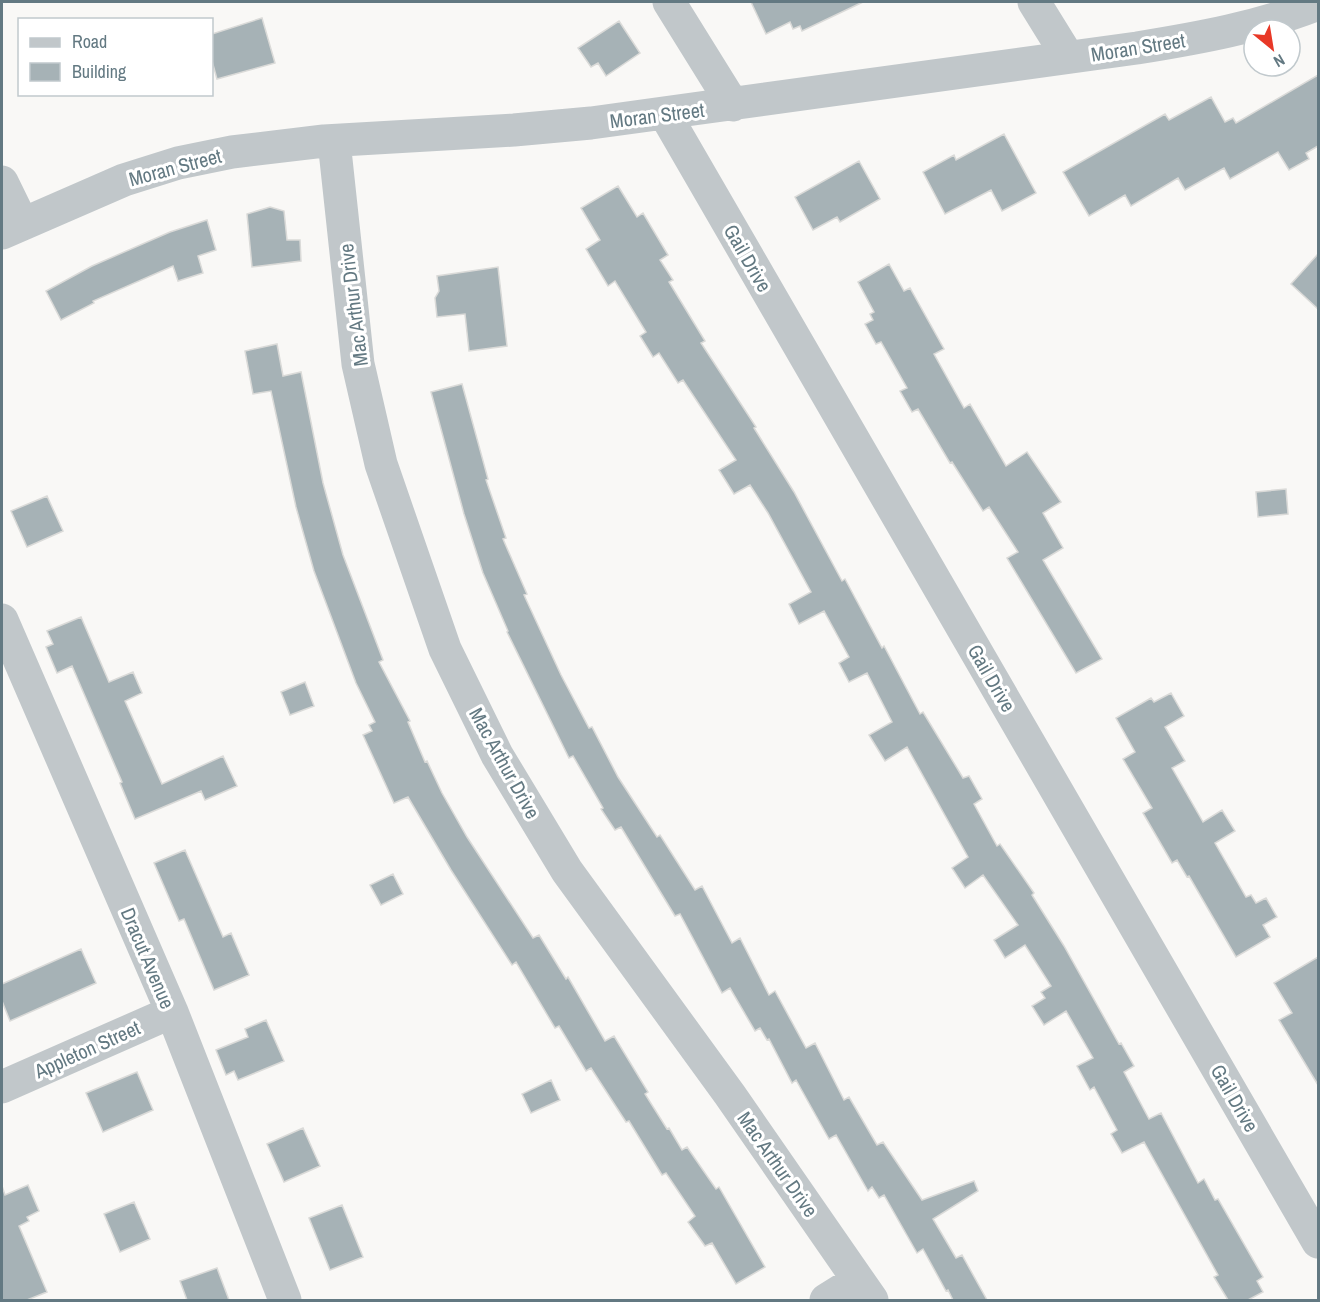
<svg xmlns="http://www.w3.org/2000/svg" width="1320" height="1302" font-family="'Archivo Narrow',sans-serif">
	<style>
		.building { fill: #a6b2b6; stroke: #dadad8; stroke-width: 1.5 }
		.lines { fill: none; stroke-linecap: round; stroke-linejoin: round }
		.minor { stroke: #c1c7ca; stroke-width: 33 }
		.labels { text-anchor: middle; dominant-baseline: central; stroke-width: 6; stroke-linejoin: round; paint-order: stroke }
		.street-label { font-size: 20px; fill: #637982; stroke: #fff }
	</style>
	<rect width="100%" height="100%" fill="#f9f8f6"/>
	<path class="building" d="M 751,2 L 863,2 L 802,31 L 800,26 L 793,29 L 790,22 L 766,34 Z
		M 262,18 L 275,63 L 217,79 L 212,61 L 212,34 Z
		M 619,21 L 640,53 L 606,76 L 598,63 L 591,67 L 578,48 Z
		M 1318,75 L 1318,146 L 1306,153 L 1309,159 L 1289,170 L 1278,152 L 1230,179 L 1224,168 L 1185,190 L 1178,178 L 1131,206 L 1125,195 L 1089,216 L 1063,172 L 1165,114 L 1169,120 L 1211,97 L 1225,122 L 1233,118 L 1236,123 Z
		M 1004,134 L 1036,193 L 1002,211 L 991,190 L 945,214 L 923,172 L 954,155 L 956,160 Z
		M 859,161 L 880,199 L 840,222 L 837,217 L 813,230 L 795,197 Z
		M 618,186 L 637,217 L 643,213 L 668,255 L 660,260 L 673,280 L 669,282 L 705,341 L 701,343 L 756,427 L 754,428 L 794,492 L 842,581 L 845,579 L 882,648 L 884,646 L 920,714 L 923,712 L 963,778 L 969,776 L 982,799 L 974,804 L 997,846 L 1000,844 L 1034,893 L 1032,895 L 1064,946 L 1119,1044 L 1121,1043 L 1134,1066 L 1124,1072 L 1149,1119 L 1161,1113 L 1198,1183 L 1204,1179 L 1215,1200 L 1218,1199 L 1263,1277 L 1257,1281 L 1263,1292 L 1248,1300 L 1228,1300 L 1214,1277 L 1218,1275 L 1144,1142 L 1122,1153 L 1111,1134 L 1117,1130 L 1094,1087 L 1090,1090 L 1077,1066 L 1093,1058 L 1066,1011 L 1044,1025 L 1032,1006 L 1045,998 L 1041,992 L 1051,986 L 1025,945 L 1005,958 L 994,940 L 1018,925 L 983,875 L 965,888 L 952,868 L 968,857 L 907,747 L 885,761 L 869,735 L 892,722 L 867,673 L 849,682 L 839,663 L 849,657 L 824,611 L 799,624 L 789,604 L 811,592 L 768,513 L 750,485 L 734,494 L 719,470 L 736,460 L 683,380 L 678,383 L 659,353 L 653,357 L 640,336 L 646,332 L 615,281 L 608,286 L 586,249 L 600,240 L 581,208 Z
		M 270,207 L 284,211 L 287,240 L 300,240 L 301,261 L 252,267 L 247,214 Z
		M 207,220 L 216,250 L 198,256 L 203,273 L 178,281 L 173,266 L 93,301 L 94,303 L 61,320 L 46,291 L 92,266 L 170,232 Z
		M 1318,254 L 1318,309 L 1291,284 Z
		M 889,264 L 904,291 L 910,288 L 944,349 L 934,354 L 964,408 L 970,404 L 1006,466 L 1027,452 L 1061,502 L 1043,513 L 1063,548 L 1043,560 L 1102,659 L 1076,673 L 1007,558 L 1018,552 L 989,507 L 983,511 L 952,462 L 950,463 L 918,409 L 912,412 L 900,391 L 907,388 L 881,342 L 876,344 L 865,324 L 873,320 L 870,314 L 874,312 L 858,282 Z
		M 498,267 L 507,346 L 469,351 L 465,314 L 437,317 L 435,298 L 439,291 L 437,276 Z
		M 277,344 L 283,376 L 301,372 L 323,483 L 343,555 L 383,660 L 379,662 L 410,721 L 408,722 L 425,762 L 427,761 L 442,793 L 467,837 L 533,938 L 539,935 L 566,979 L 568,977 L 605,1041 L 614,1036 L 648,1092 L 645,1094 L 667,1129 L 669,1128 L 682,1150 L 687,1147 L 716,1189 L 719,1187 L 765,1267 L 736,1284 L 712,1243 L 705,1246 L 688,1222 L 695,1216 L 666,1173 L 662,1175 L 629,1121 L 626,1122 L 591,1068 L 586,1071 L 559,1026 L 555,1028 L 516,962 L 512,965 L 451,870 L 408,797 L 394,803 L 363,735 L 372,731 L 369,725 L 375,722 L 356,683 L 314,571 L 296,507 L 271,391 L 253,394 L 245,351 Z
		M 462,384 L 488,479 L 486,480 L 506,538 L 503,539 L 527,594 L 524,595 L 561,675 L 589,728 L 592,727 L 618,777 L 657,837 L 660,835 L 695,890 L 702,886 L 732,943 L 740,938 L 769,995 L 775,991 L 806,1048 L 815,1043 L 844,1100 L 849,1097 L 877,1145 L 883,1142 L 922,1200 L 974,1181 L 978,1191 L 933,1219 L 956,1258 L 962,1255 L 987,1300 L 953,1300 L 948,1290 L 946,1291 L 923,1249 L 917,1253 L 884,1195 L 879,1198 L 872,1187 L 868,1191 L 836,1135 L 829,1139 L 796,1080 L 792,1083 L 769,1039 L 767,1040 L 760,1028 L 755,1031 L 730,988 L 722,993 L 680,914 L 675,916 L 621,827 L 615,830 L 601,809 L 603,808 L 573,756 L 569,758 L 507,632 L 508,631 L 483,573 L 464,514 L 431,392 Z
		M 1286,489 L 1288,514 L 1258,517 L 1256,492 Z
		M 47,496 L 63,531 L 27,547 L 11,511 Z
		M 81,617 L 109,682 L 133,672 L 142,693 L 125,701 L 162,784 L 223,756 L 237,786 L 205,800 L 201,791 L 135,819 L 120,783 L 122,782 L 72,666 L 57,673 L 46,647 L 53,644 L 47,631 Z
		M 305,682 L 314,706 L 290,715 L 281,692 Z
		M 1171,693 L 1184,716 L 1165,727 L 1185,761 L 1172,768 L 1203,822 L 1222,810 L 1235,831 L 1215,843 L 1246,897 L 1251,895 L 1256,903 L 1266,898 L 1277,917 L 1263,925 L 1270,937 L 1236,957 L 1189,876 L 1187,877 L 1177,860 L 1172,863 L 1143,813 L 1152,808 L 1123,759 L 1135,752 L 1116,718 L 1151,698 L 1154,702 Z
		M 185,850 L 223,937 L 231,933 L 249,975 L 214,990 L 184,919 L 179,921 L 154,863 Z
		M 393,874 L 403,894 L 381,905 L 370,885 Z
		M 81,949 L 96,983 L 10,1021 L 2,1001 L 2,984 Z
		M 1318,957 L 1318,1085 L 1279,1020 L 1292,1013 L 1274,983 Z
		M 266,1020 L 284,1061 L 238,1080 L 234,1071 L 226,1075 L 216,1050 L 248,1037 L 245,1029 Z
		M 137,1072 L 153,1110 L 103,1132 L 86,1093 Z
		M 551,1080 L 560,1100 L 531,1113 L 522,1094 Z
		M 303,1128 L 320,1166 L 284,1182 L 267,1144 Z
		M 28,1185 L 39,1211 L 27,1217 L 29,1221 L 19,1226 L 47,1292 L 27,1300 L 2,1300 L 2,1186 L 5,1195 Z
		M 134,1202 L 150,1239 L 120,1252 L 104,1214 Z
		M 342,1205 L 363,1257 L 330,1270 L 309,1218 Z
		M 217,1268 L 229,1300 L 187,1300 L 180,1281 Z"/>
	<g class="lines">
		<path class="minor" d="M 669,2 L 733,105
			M 1034,2 L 1068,57
			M 665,114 L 1318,1242
			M 334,141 L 358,364 L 381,464 L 445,649 L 497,755 L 567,871 L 730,1095 L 872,1300
			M 2,182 L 22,223
			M 2,233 L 124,180 L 178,163 L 232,152 L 324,141 L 514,130 L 591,123 L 1137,48 C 1199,38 1260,27 1318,4
			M 2,620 L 172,1012 L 285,1300
			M 2,1087 L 172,1012
			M 826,1300 L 858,1280"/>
	</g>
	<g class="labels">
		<g class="street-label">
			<text transform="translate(1138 47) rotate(-9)">Moran Street</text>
			<text transform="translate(657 115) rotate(-7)">Moran Street</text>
			<text transform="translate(175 167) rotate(-15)">Moran Street</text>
			<text transform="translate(748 258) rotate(60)">Gail Drive</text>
			<text transform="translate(353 305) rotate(-97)">Mac Arthur Drive</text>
			<text transform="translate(992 678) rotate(60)">Gail Drive</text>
			<text transform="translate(505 763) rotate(61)">Mac Arthur Drive</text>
			<text transform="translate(148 958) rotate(67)">Dracut Avenue</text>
			<text transform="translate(87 1049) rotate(-24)">Appleton Street</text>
			<text transform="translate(1235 1098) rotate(60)">Gail Drive</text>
			<text transform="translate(778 1164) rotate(55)">Mac Arthur Drive</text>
		</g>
	</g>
	<rect width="1320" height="1302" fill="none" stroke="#637982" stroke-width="6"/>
	<rect x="18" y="18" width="195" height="78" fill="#ffffff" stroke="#c1c9cd" stroke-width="1.5"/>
	<rect x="30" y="38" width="30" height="9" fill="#c1c7ca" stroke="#c1c9cd" stroke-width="1.5"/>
	<text x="72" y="48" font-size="18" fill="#637982">Road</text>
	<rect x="30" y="63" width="30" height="18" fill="#a6b2b6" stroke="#c1c9cd" stroke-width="1.5"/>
	<text x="72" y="78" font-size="18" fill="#637982">Building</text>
	<g transform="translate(1272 48) rotate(150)"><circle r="28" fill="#ffffff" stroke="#c1c9cd" stroke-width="1.5"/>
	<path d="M0-4.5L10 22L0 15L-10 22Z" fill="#e83827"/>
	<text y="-9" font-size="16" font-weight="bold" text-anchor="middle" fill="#637982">N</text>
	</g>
</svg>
